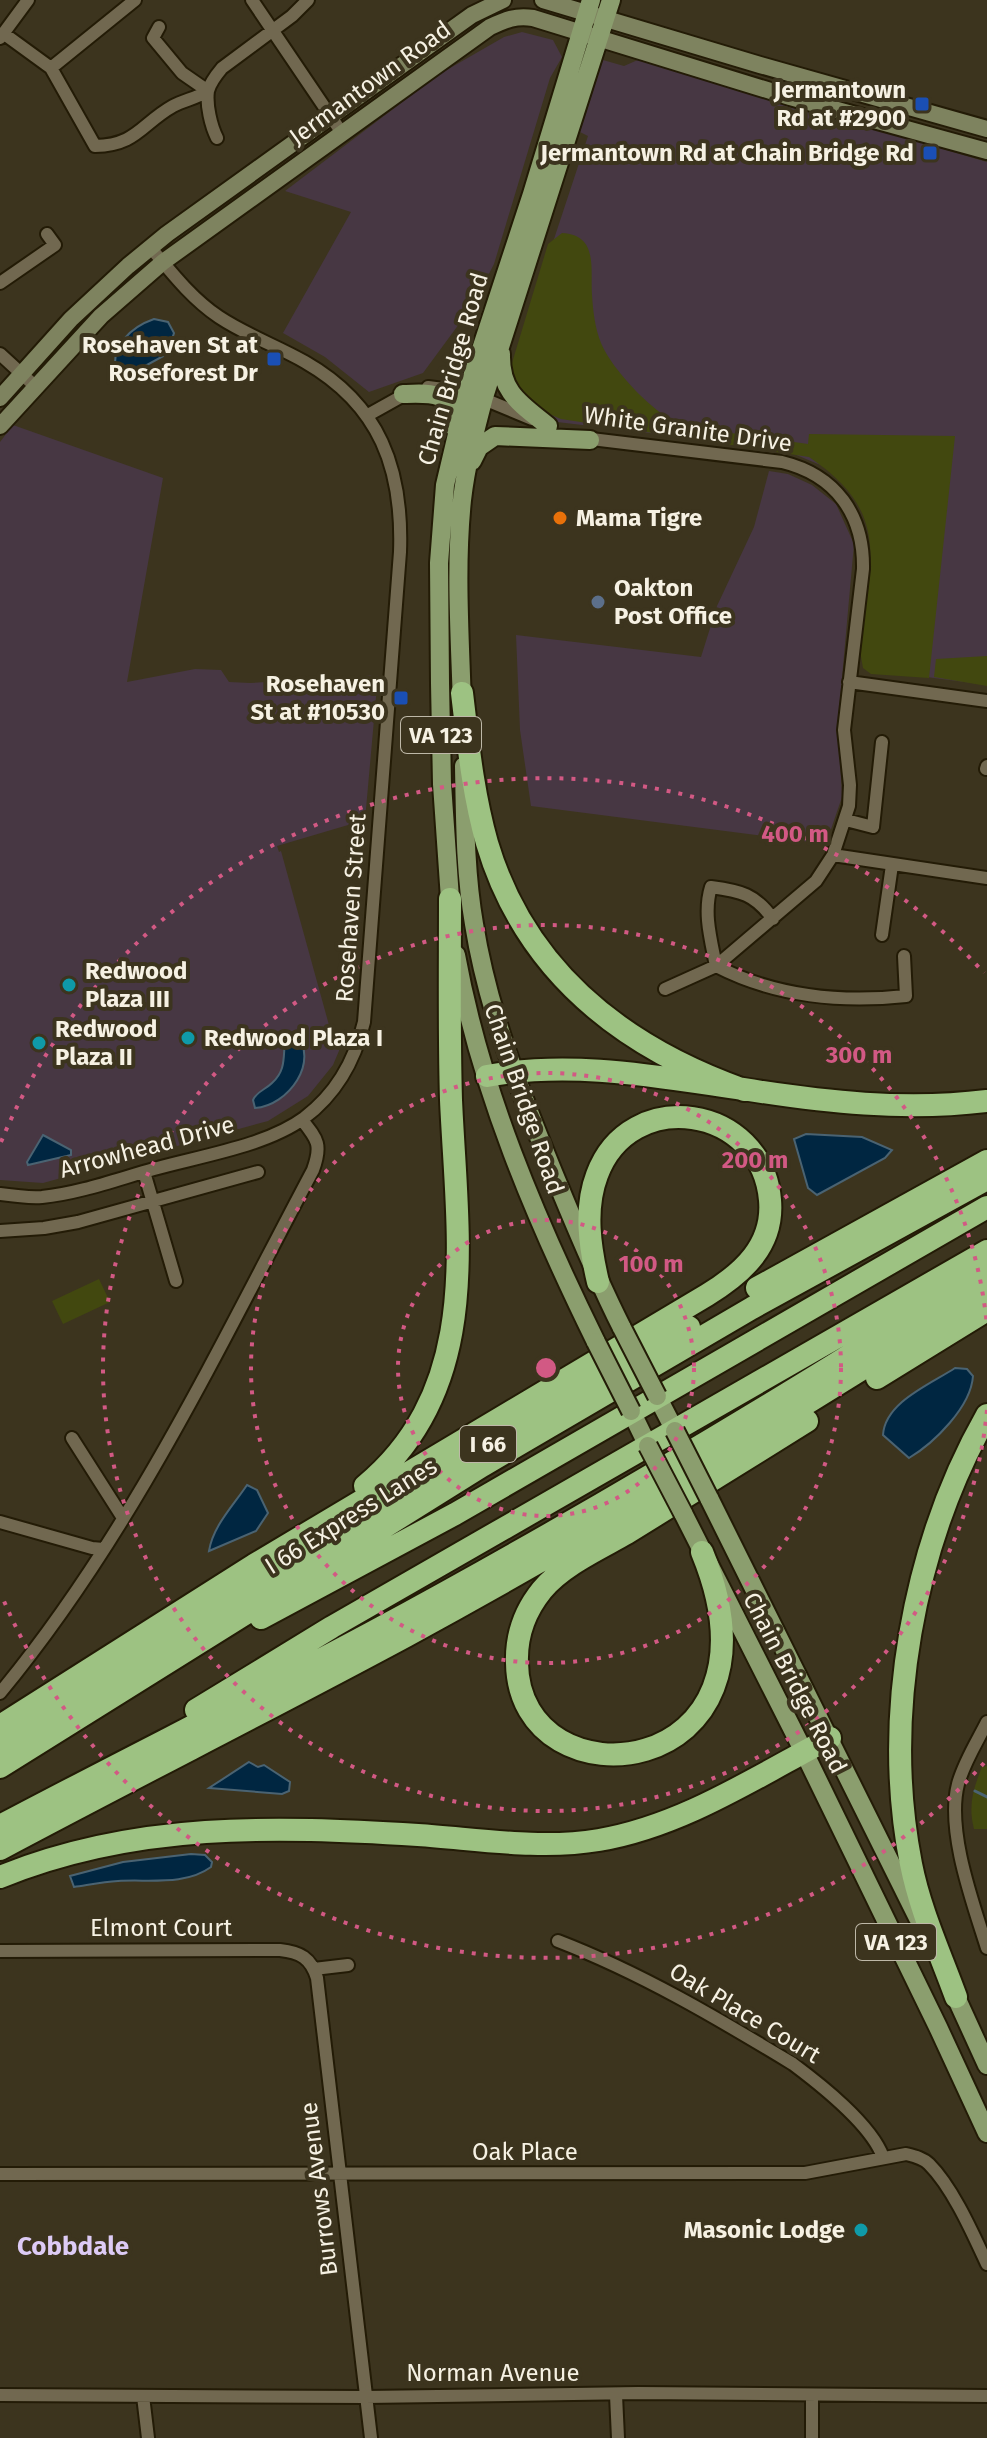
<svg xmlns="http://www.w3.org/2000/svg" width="987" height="2438" font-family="'Fira Sans',sans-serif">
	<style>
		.commercial { fill: #473743 }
		.green { fill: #42480f }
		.water { fill: #002641; stroke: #4a6372; stroke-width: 2 }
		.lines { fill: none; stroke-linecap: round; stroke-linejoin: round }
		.stream { stroke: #4a6372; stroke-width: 3 }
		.minor-casing { stroke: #231b06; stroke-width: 16 }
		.secondary-casing { stroke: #231b06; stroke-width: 20 }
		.primary-casing { stroke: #231b06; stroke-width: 22 }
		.motorway-casing { stroke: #231b06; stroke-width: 26 }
		.minor { stroke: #716850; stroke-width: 12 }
		.secondary { stroke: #7e835f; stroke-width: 16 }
		.primary { stroke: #8b9e6e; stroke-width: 18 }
		.motorway { stroke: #9dc282; stroke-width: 22 }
		.primary-bridge-casing { stroke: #231b06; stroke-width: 22; stroke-linecap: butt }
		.primary-bridge { stroke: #8b9e6e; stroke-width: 18 }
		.ring { fill: none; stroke: #d25984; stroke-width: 4; stroke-dasharray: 4 8 }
		.transit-dot { fill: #1a4fb4; stroke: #3c341e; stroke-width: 3 }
		.food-dot { fill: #e8710a; stroke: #3c341e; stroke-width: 3 }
		.service-dot { fill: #5c6f8a; stroke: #3c341e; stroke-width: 3 }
		.culture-dot { fill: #0f9aa8; stroke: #3c341e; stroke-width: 3 }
		.labels { text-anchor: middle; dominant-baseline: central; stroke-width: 8; stroke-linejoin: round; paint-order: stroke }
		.shield { fill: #3c341e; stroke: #beb8a8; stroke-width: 2 }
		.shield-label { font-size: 22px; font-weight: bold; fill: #f6f1e3 }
		.street-label { font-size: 24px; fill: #f6f1e3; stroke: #3c341e }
		.poi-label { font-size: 24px; font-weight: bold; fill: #f6f1e3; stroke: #3c341e; text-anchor: end }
		.neighbourhood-label { font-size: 26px; font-weight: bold; fill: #ddcbf5; stroke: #3c341e }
		.centre { fill: #d25984; stroke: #3c341e; stroke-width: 4 }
		.ring-label { font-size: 24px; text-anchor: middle; font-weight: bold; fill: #d25984; stroke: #3c341e; stroke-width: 8; stroke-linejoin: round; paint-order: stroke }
	</style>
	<rect width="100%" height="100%" fill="#3c341e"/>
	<path class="commercial" d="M 522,32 L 553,40 L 562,57 L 550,78 L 494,264 L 473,305 L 423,373 L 369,392 L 325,357 L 283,333 L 351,212 L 285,191 L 438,75 L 504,37 Z
		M 640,59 L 987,162 L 987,685 L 874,670 L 875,537 L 860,500 L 830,469 L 782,449 L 532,419 L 525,327 L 588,136 L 580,132 L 603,60 L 624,66 Z
		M 13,425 L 163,478 L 127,682 L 195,669 L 221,670 L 229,682 L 250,683 L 378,675 L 365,820 L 277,846 L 279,852 L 281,851 L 332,1036 L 347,1032 L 333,1065 L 308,1096 L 268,1121 L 43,1183 L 0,1180 L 0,442 Z
		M 769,471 L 788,474 L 812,485 L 836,504 L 854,544 L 838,722 L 842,797 L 826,844 L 531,806 L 520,730 L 516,635 L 701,657 L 717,606 L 754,527 Z"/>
	<path class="green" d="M 562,233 C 599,235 590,269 592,295 C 593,311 595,328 601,343 C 612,370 658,419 687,427 C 698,431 712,431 723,432 C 752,436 780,440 808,444 L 809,434 L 955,436 L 929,678 L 871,674 L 863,668 L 860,651 C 869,563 894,514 809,457 L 561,419 C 537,410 508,392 512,363 L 548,244 Z
		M 987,656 L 987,686 L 934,677 L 936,659 Z
		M 99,1279 L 110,1302 L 63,1324 L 52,1301 Z
		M 987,1766 L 987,1829 L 974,1829 C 968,1806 973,1789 982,1767 Z"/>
	<path class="water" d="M 154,319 L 168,322 L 174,333 L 167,354 L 136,371 L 116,373 C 110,346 131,327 154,319 Z
		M 295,1033 C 321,1061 288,1106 255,1108 L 253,1100 C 257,1091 265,1090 272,1083 C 288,1069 282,1053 286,1035 Z
		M 806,1134 L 862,1137 L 892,1150 L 885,1158 L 817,1195 L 808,1188 L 794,1139 Z
		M 43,1135 L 71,1150 L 71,1155 L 28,1165 L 27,1162 Z
		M 955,1368 L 967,1369 L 973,1376 C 971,1407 934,1443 909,1458 L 883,1435 C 885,1402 931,1384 955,1368 Z
		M 247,1485 L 257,1490 L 268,1513 L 256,1531 L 209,1551 C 213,1526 233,1506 247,1485 Z
		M 249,1762 L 258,1767 L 264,1765 L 290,1782 L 289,1791 L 282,1794 L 209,1788 Z
		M 191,1854 L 205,1855 L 212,1862 L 211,1867 C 185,1886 148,1879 118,1881 C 103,1882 88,1885 74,1887 L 70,1876 L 123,1862 Z"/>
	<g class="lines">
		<path class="stream" d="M 975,1791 L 987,1797"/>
		<defs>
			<path id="minor" d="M 252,0 L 342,133
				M 3,33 L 51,68 L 95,146 C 137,145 141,124 173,106 C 184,100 197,98 208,91 L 182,73 L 153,38 L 159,27
				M 0,38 L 28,0
				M 51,68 L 135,0
				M 217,138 C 211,126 206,105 208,91 C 210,83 217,74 222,68 L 292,16 L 308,0
				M 0,283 L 55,245 L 47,234
				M 0,354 L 36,387
				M 428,387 L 467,392 L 532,419
				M 368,415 L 411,391
				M 583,438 L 782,462 C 836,475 864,515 863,569 L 844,730 L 850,785 L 849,806 L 833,855 L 816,881 L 716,966 L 665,989
				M 849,682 L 987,701
				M 986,769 L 987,766
				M 846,820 L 873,827 L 882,742
				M 833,855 L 987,878
				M 773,919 C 755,894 741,891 711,887 C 703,913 711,940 716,966 C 774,996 841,1003 906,996 L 904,956
				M 882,935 L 892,865
				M 144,1172 L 176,1281
				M 0,1194 C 14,1196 28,1198 42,1197 C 80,1193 118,1179 154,1169 C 200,1156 266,1146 304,1118 C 336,1094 355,1060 364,1022 L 400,552 C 403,469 380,405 305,362 C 277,346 246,335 219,317 C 192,299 171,272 151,248
				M 0,1231 L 44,1228 L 78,1222 L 258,1172
				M 72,1438 L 123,1518
				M 0,1522 L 92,1548 L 103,1549
				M 0,1693 C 130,1536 218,1349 313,1170 C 322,1145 318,1140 302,1120
				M 987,1722 C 977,1742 964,1762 958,1784 C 946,1831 973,1903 987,1948
				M 558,1941 C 641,1973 717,2018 793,2064 C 821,2085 871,2124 883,2157
				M 0,1951 L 280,1950 C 300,1952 311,1958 317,1978 L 371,2438
				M 314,1969 L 348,1965
				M 0,2174 L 805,2173 L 906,2154 C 914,2156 923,2158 929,2164 C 953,2188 973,2234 987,2264
				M 0,2395 L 366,2397 L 638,2393 L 987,2396
				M 616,2395 L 618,2438
				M 143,2396 L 148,2438
				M 812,2438 L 812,2396"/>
			<path id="secondary" d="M 543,0 L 760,65 L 987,129
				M 0,398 L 71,319 L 128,266 L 167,234 L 451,30 L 472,15 L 503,0
				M 0,426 L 101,316 L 163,262 L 490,27 C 505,20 516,15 533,18 L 790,97 L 987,151"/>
			<path id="primary" d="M 501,354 C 500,393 521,404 548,426
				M 403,394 C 433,393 452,391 454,427
				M 472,461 L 479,447 L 495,436 L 590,440
				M 462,705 C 460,637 455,568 462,500 C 466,465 475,431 484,397 L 611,0
				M 464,766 C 465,819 465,872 474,924 C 488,1011 520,1091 553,1172 C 575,1225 596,1277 622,1328
				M 451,913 L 442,784 L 440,683 L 439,563 L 445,485 L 467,392 L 532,194 L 591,0
				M 456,955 C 480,1089 536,1220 596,1342
				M 657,1396 L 675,1431
				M 631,1411 L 648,1446
				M 709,1498 L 918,1918
				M 683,1513 L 804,1752 L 938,2027 L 987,2133
				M 950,1984 L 987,2065"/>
			<path id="motorway" d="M 462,693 C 468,743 473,794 487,843 C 525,971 623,1047 744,1090
				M 487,1076 C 572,1060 659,1077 743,1089 C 824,1102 905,1111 987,1101
				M 757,1288 L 987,1161
				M 877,1378 L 987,1310
				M 365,1486 C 484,1387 457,1237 451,1100 C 449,1033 450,966 450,899
				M 702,1552 C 797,1783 519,1811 517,1663 C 516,1636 525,1611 542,1590 C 563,1565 599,1549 627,1533 C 687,1496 747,1458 807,1421
				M 261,1618 L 455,1514 L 987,1207
				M 196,1710 L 332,1627 L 987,1251
				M 0,1726 L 254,1565 L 707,1295 C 743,1273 774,1245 770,1200 C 762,1105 630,1085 597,1175 C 584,1209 590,1248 598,1282
				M 0,1745 C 228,1602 456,1461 689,1327
				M 0,1767 L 482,1466 L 752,1308 L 987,1179
				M 0,1826 C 123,1761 248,1699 371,1633 C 581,1520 786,1397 987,1269
				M 0,1849 C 135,1777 272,1708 406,1636 C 604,1528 797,1412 987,1290
				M 0,1877 C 135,1822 274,1826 418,1835 C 477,1839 540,1850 599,1840 C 682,1826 756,1777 830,1738
				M 956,1997 C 940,1953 920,1910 911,1864 C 882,1717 913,1545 987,1415"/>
		</defs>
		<use href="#minor" class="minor-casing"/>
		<use href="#secondary" class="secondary-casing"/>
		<use href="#primary" class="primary-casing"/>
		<use href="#motorway" class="motorway-casing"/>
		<use href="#minor" class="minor"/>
		<use href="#secondary" class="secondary"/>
		<use href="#primary" class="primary"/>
		<use href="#motorway" class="motorway"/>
		<defs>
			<path id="primary-bridge" d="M 622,1328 L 657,1396
				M 596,1342 L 631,1411
				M 675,1431 L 709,1498
				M 648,1446 L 683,1513"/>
		</defs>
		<use href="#primary-bridge" class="primary-bridge-casing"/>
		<use href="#primary-bridge" class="primary-bridge"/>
	</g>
	<g class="ring">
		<circle cx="546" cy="1368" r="148"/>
		<circle cx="546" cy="1368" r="295"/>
		<path d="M987 1410A443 443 0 1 1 987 1326"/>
		<path d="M984 1763A590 590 0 0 1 1 1594M1 1142A590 590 0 0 1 984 973"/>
	</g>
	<g class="transit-dot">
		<rect x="914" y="96" width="16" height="16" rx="4"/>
		<rect x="922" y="145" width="16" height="16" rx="4"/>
		<rect x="266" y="351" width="16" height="16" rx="4"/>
		<rect x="393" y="690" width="16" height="16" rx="4"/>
	</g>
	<circle class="food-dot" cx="560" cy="518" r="8"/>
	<circle class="service-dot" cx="598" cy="602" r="8"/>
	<g class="culture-dot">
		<circle cx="69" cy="985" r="8"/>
		<circle cx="188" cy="1038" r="8"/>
		<circle cx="39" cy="1043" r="8"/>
		<circle cx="861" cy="2230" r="8"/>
	</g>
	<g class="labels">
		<g class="shield">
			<rect x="401" y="717" width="80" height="36" rx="6"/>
			<rect x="460" y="1426" width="56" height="36" rx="6"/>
			<rect x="856" y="1924" width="80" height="36" rx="6"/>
		</g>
		<g class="shield-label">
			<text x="441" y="735">VA 123</text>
			<text x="488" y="1444">I 66</text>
			<text x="896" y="1942">VA 123</text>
		</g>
		<g class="street-label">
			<text transform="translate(370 83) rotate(-36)">Jermantown Road</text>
			<text transform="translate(453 369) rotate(-74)">Chain Bridge Road</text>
			<text transform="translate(688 429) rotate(8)">White Granite Drive</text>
			<text transform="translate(351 908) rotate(-86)">Rosehaven Street</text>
			<text transform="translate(524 1099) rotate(71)">Chain Bridge Road</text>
			<text transform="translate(147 1147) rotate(-15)">Arrowhead Drive</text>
			<text transform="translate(351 1516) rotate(-32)">I 66 Express Lanes</text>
			<text transform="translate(795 1683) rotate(63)">Chain Bridge Road</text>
			<text x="161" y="1928">Elmont Court</text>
			<text transform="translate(745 2013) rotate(31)">Oak Place Court</text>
			<text x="525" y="2152">Oak Place</text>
			<text transform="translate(319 2189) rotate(-97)">Burrows Avenue</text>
			<text x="493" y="2373">Norman Avenue</text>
		</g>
		<g class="poi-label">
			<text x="906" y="90">Jermantown<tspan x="906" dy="28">Rd at #2900</tspan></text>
			<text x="914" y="153">Jermantown Rd at Chain Bridge Rd</text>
			<text x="258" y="345">Rosehaven St at<tspan x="258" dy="28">Roseforest Dr</tspan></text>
			<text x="576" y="518" text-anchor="start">Mama Tigre</text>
			<text x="614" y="588" text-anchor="start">Oakton<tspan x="614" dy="28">Post Office</tspan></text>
			<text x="385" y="684">Rosehaven<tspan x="385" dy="28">St at #10530</tspan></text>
			<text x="85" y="971" text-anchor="start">Redwood<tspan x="85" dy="28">Plaza III</tspan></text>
			<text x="55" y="1029" text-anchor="start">Redwood<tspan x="55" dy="28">Plaza II</tspan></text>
			<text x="204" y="1038" text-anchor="start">Redwood Plaza I</text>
			<text x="845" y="2230">Masonic Lodge</text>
		</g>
		<g class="neighbourhood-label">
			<text x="73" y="2246">Cobbdale</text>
		</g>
	</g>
	<circle cx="546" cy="1368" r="12" class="centre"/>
	<g class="ring-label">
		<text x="795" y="842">400 m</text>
		<text x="859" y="1063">300 m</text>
		<text x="755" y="1168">200 m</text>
		<text x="651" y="1272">100 m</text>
	</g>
</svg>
